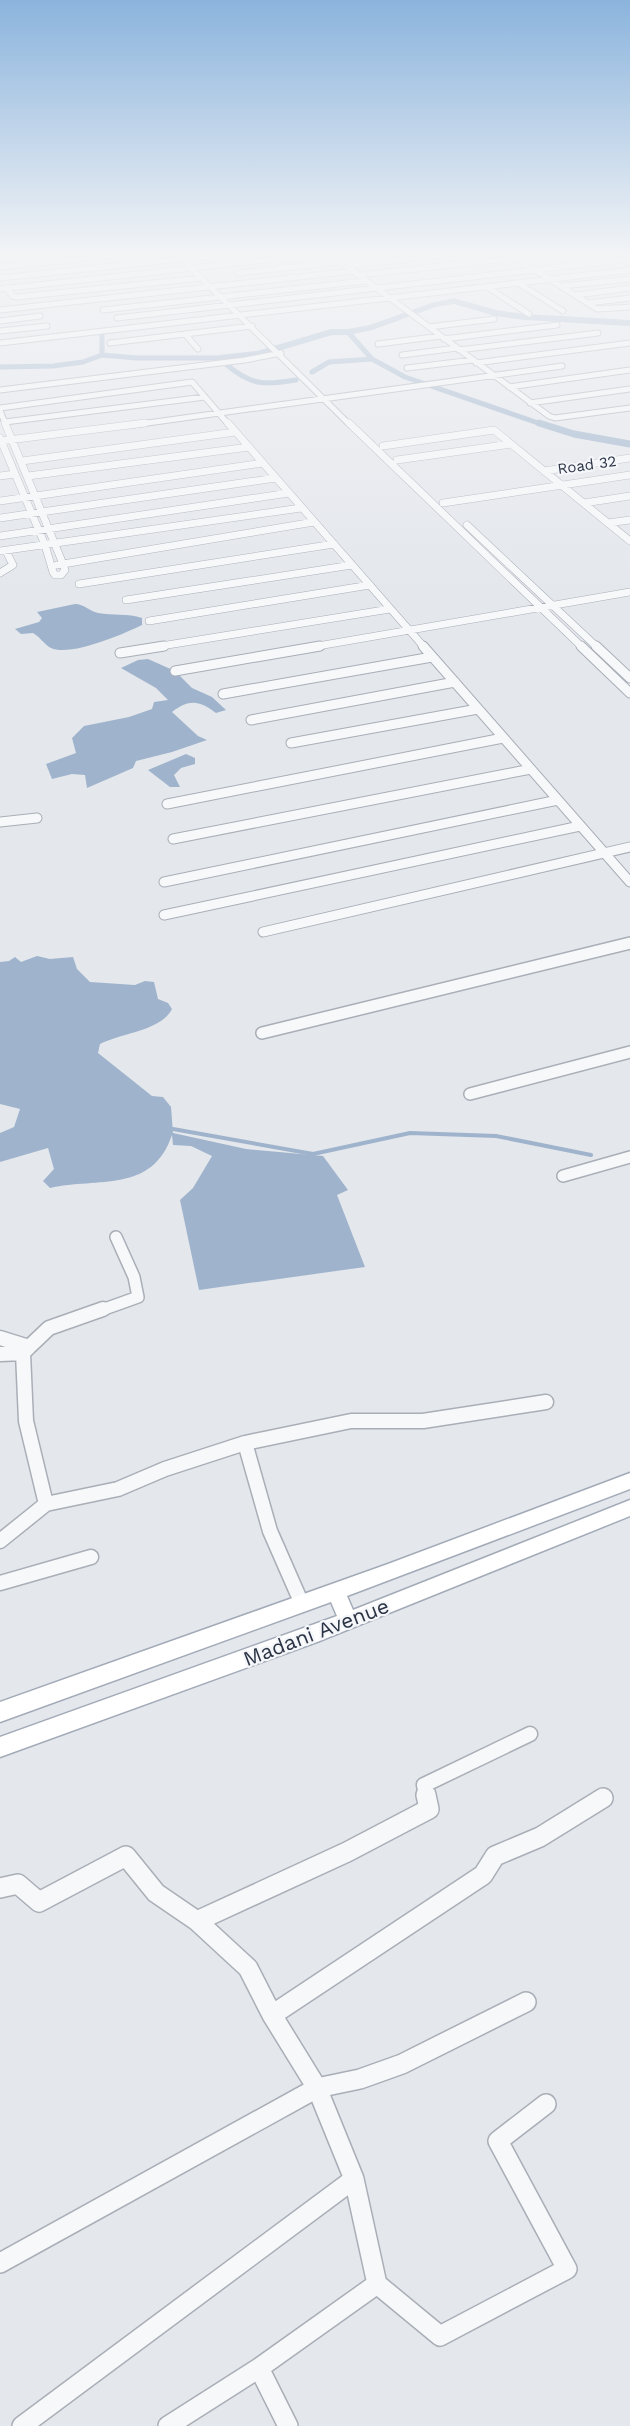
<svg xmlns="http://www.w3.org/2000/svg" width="630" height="2426" font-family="'Work Sans',sans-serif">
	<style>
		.water { fill: #9fb4cc }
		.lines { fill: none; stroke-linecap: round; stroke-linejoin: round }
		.stream { stroke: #9fb4cc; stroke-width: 4 }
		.canal-far1 { stroke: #9fb4cc; stroke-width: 5 }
		.canal { stroke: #9fb4cc; stroke-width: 7 }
		.river { fill: #9fb4cc; fill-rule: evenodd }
		.minor-far5-casing { stroke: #a9aeb7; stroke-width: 7 }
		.minor-far4-casing { stroke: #a9aeb7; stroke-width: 8 }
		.minor-far3-casing { stroke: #a9aeb7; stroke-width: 11 }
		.minor-far2-casing { stroke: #a9aeb7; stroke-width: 14 }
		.minor-far1-casing { stroke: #a9aeb7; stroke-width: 17 }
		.minor-casing { stroke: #a9aeb7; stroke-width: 22 }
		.major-casing { stroke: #a3abb8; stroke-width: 3 }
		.minor-far5 { stroke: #f7f8fa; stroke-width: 5 }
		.minor-far4 { stroke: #f7f8fa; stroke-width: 7 }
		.minor-far3 { stroke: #f7f8fa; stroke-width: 9 }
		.minor-far2 { stroke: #f7f8fa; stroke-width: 11 }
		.minor-far1 { stroke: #f7f8fa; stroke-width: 14 }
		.minor { stroke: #f7f8fa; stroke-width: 19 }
		.major { fill: #fff; fill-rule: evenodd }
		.labels { text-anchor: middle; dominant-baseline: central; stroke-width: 4.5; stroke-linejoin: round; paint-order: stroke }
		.far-street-label { font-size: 15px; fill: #2b3445; stroke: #f4f6f9 }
		.near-street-label { font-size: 21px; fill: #2b3445; stroke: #f4f6f9 }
	</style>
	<rect width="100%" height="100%" fill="#e4e7ec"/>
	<path class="water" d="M 75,604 C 84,604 89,611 98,613 C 112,616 128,613 142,618 L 142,625 C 124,634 70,657 51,648 C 45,645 40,637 33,633 L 21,634 L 15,629 L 39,622 L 42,618 L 37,612 Z
		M 148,659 L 175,671 L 192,688 L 212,697 L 226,710 L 216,713 C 199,700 189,699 172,712 L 198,736 L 207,740 L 172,752 L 136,761 L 133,768 L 87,788 L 85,775 L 72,774 L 52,779 L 46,764 L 76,753 L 72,738 L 84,726 L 129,717 L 152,709 L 154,702 L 168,700 L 156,688 L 121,668 L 138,660 Z
		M 186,754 L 195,758 L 195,764 L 181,768 L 174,775 L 180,787 L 170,787 L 148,770 Z
		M 37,956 L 50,959 L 73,957 L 77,969 L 90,982 L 135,985 L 145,981 L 154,982 L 158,999 L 168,1003 L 172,1009 C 161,1031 121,1033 100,1044 L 98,1053 L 152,1096 L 163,1097 L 171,1107 L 173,1133 L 246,1149 L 323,1156 L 348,1190 L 337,1195 L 365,1267 L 199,1290 L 180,1200 L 193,1188 L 212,1156 L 191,1146 L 173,1145 L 172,1135 C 152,1194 98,1177 50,1188 L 43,1181 L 54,1169 L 48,1148 L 0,1162 L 0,1133 L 14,1127 L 20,1109 L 0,1104 L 0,962 L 9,961 L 15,957 L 21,962 Z"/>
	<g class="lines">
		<path class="stream" d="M 173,1129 L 313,1154 L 410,1133 L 496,1136 L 591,1155"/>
		<path class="canal-far1" d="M 348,332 L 372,359
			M 102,333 L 102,355
			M 227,365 C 252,386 265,385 296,380
			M 0,367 L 53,366 L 83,362 L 102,355 L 137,358 L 220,358 L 221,360
			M 312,372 L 329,362 L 372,359 L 405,377 L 544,425"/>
		<path class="canal" d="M 539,423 L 574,434 L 630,444"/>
		<path class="river" d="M 454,298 L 496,310 L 525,314 L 630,320 L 630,326 L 525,320 L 495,316 L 454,304 L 436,307 L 372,330 L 348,335 L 332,335 L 258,357 L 220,361 L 215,358 L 220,355 L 257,351 L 331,329 L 348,329 L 370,325 L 431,303 Z"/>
		<defs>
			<path id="minor-far5" d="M 175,252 L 350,425
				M 328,252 L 549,416 L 555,418 L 630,408
				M 511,255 L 597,309 L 630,307
				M 334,257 L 376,252
				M 514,257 L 553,252
				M 0,258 L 61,252
				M 346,266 L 467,252
				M 0,267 L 150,252
				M 238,273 L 341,262
				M 358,275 L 516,258
				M 0,278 L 247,252
				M 518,283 L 563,311
				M 562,286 L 630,279
				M 487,287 L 529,314
				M 7,288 L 12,296 L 17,297 L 202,278
				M 0,289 L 330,253
				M 576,295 L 630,288
				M 588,303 L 630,298
				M 0,310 L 353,271
				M 103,310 L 365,281
				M 117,318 L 630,259
				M 0,321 L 40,316
				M 429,327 L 494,319
				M 0,331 L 47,326
				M 185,334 L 198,349
				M 444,339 L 557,325
				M 0,343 L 630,270
				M 110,343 L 252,326
				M 378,344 L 441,336
				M 459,350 L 598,333
				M 402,355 L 457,348
				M 476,363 L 630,343
				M 407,368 L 473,360
				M 509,387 L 630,370
				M 0,390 L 245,360 L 281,353
				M 530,403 L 630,389
				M 0,408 L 192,382 L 229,425
				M 0,411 L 6,425
				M 5,422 L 205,397
				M 133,425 L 562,366"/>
			<path id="minor-far4" d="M 228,423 L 424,647
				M 349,423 L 582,647
				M 0,438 L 45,545 L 53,572 L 55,575 L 61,575 L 65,570 L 63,564 L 5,423
				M 0,441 L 145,423
				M 383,446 L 494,430 L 630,541
				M 397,460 L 511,444
				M 22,461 L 235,432
				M 544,471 L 630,458
				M 0,476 L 15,474
				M 28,476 L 249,447
				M 0,501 L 263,463
				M 443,503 L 630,475
				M 584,503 L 630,496
				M 0,518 L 276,478
				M 608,523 L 630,520
				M 467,525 L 597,647
				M 0,536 L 289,493
				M 0,551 L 301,508
				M 57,565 L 314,522
				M 0,573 L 13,565 L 6,551
				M 79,584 L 334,544
				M 126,600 L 352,565
				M 149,621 L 370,585
				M 155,647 L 390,609
				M 312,647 L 630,592"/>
			<path id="minor-far3" d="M 423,646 L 630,882
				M 581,646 L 630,693
				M 596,646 L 630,678
				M 120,653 L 164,646
				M 175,671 L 320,646
				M 223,694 L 432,657
				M 251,720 L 455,682
				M 291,743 L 478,709
				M 167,804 L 503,738
				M 0,822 L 37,818
				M 173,839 L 531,769
				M 164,882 L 558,800
				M 164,915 L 580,826
				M 263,932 L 630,847"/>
			<path id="minor-far2" d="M 262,1033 L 630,943
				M 470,1094 L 630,1052
				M 563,1176 L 630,1157
				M 99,1311 L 138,1297 L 134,1277 L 116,1237"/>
			<path id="minor-far1" d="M 0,1338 L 29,1347 L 49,1328 L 103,1309
				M 29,1347 L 23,1353 L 26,1421 L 46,1504
				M 0,1354 L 23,1353
				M 245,1443 L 351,1421 L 423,1421 L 546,1402
				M 0,1541 L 46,1504 L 118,1489 L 165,1469 L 245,1443 L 270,1531 L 302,1604
				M 0,1583 L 91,1557
				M 426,1796 L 424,1785 L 530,1734"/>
			<path id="minor" d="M 0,1888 L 18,1884 L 39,1902 L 126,1856 L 156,1893 L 197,1921 L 248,1968 L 272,2015 L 317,2088 L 354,2179 L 22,2426
				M 197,1921 L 347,1852 L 429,1809 L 426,1795
				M 272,2015 L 483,1875 L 495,1856 L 540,1837 L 603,1798
				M 354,2179 L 377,2284
				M 0,2263 L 317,2088 L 360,2079 L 402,2064 L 526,2002
				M 259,2368 L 288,2426
				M 168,2426 L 259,2368 L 377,2284 L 440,2336 L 567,2269 L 498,2141 L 546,2104"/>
			<path id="major" d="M 630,1473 L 630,1489 L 347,1596 L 353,1610 L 630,1500 L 630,1516 L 317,1642 L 0,1757 L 0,1737 L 337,1616 L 331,1602 L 0,1722 L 0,1702 L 388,1564 Z"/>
		</defs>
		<use href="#minor-far5" class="minor-far5-casing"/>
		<use href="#minor-far4" class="minor-far4-casing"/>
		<use href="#minor-far3" class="minor-far3-casing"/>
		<use href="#minor-far2" class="minor-far2-casing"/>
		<use href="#minor-far1" class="minor-far1-casing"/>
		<use href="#minor" class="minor-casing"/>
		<use href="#major" class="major-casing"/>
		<use href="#minor-far5" class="minor-far5"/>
		<use href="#minor-far4" class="minor-far4"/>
		<use href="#minor-far3" class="minor-far3"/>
		<use href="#minor-far2" class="minor-far2"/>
		<use href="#minor-far1" class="minor-far1"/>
		<use href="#minor" class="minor"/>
		<use href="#major" class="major"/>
	</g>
	<linearGradient id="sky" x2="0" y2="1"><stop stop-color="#8bb4dd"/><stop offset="0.43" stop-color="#f3f4f6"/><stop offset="1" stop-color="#f3f4f6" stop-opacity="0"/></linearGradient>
	<rect width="630" height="592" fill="url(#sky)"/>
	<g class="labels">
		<g class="far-street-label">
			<text transform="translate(587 465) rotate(-8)">Road 32</text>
		</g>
		<g class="near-street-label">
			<text transform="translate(316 1632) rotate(-21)">Madani Avenue</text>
		</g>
	</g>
</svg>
